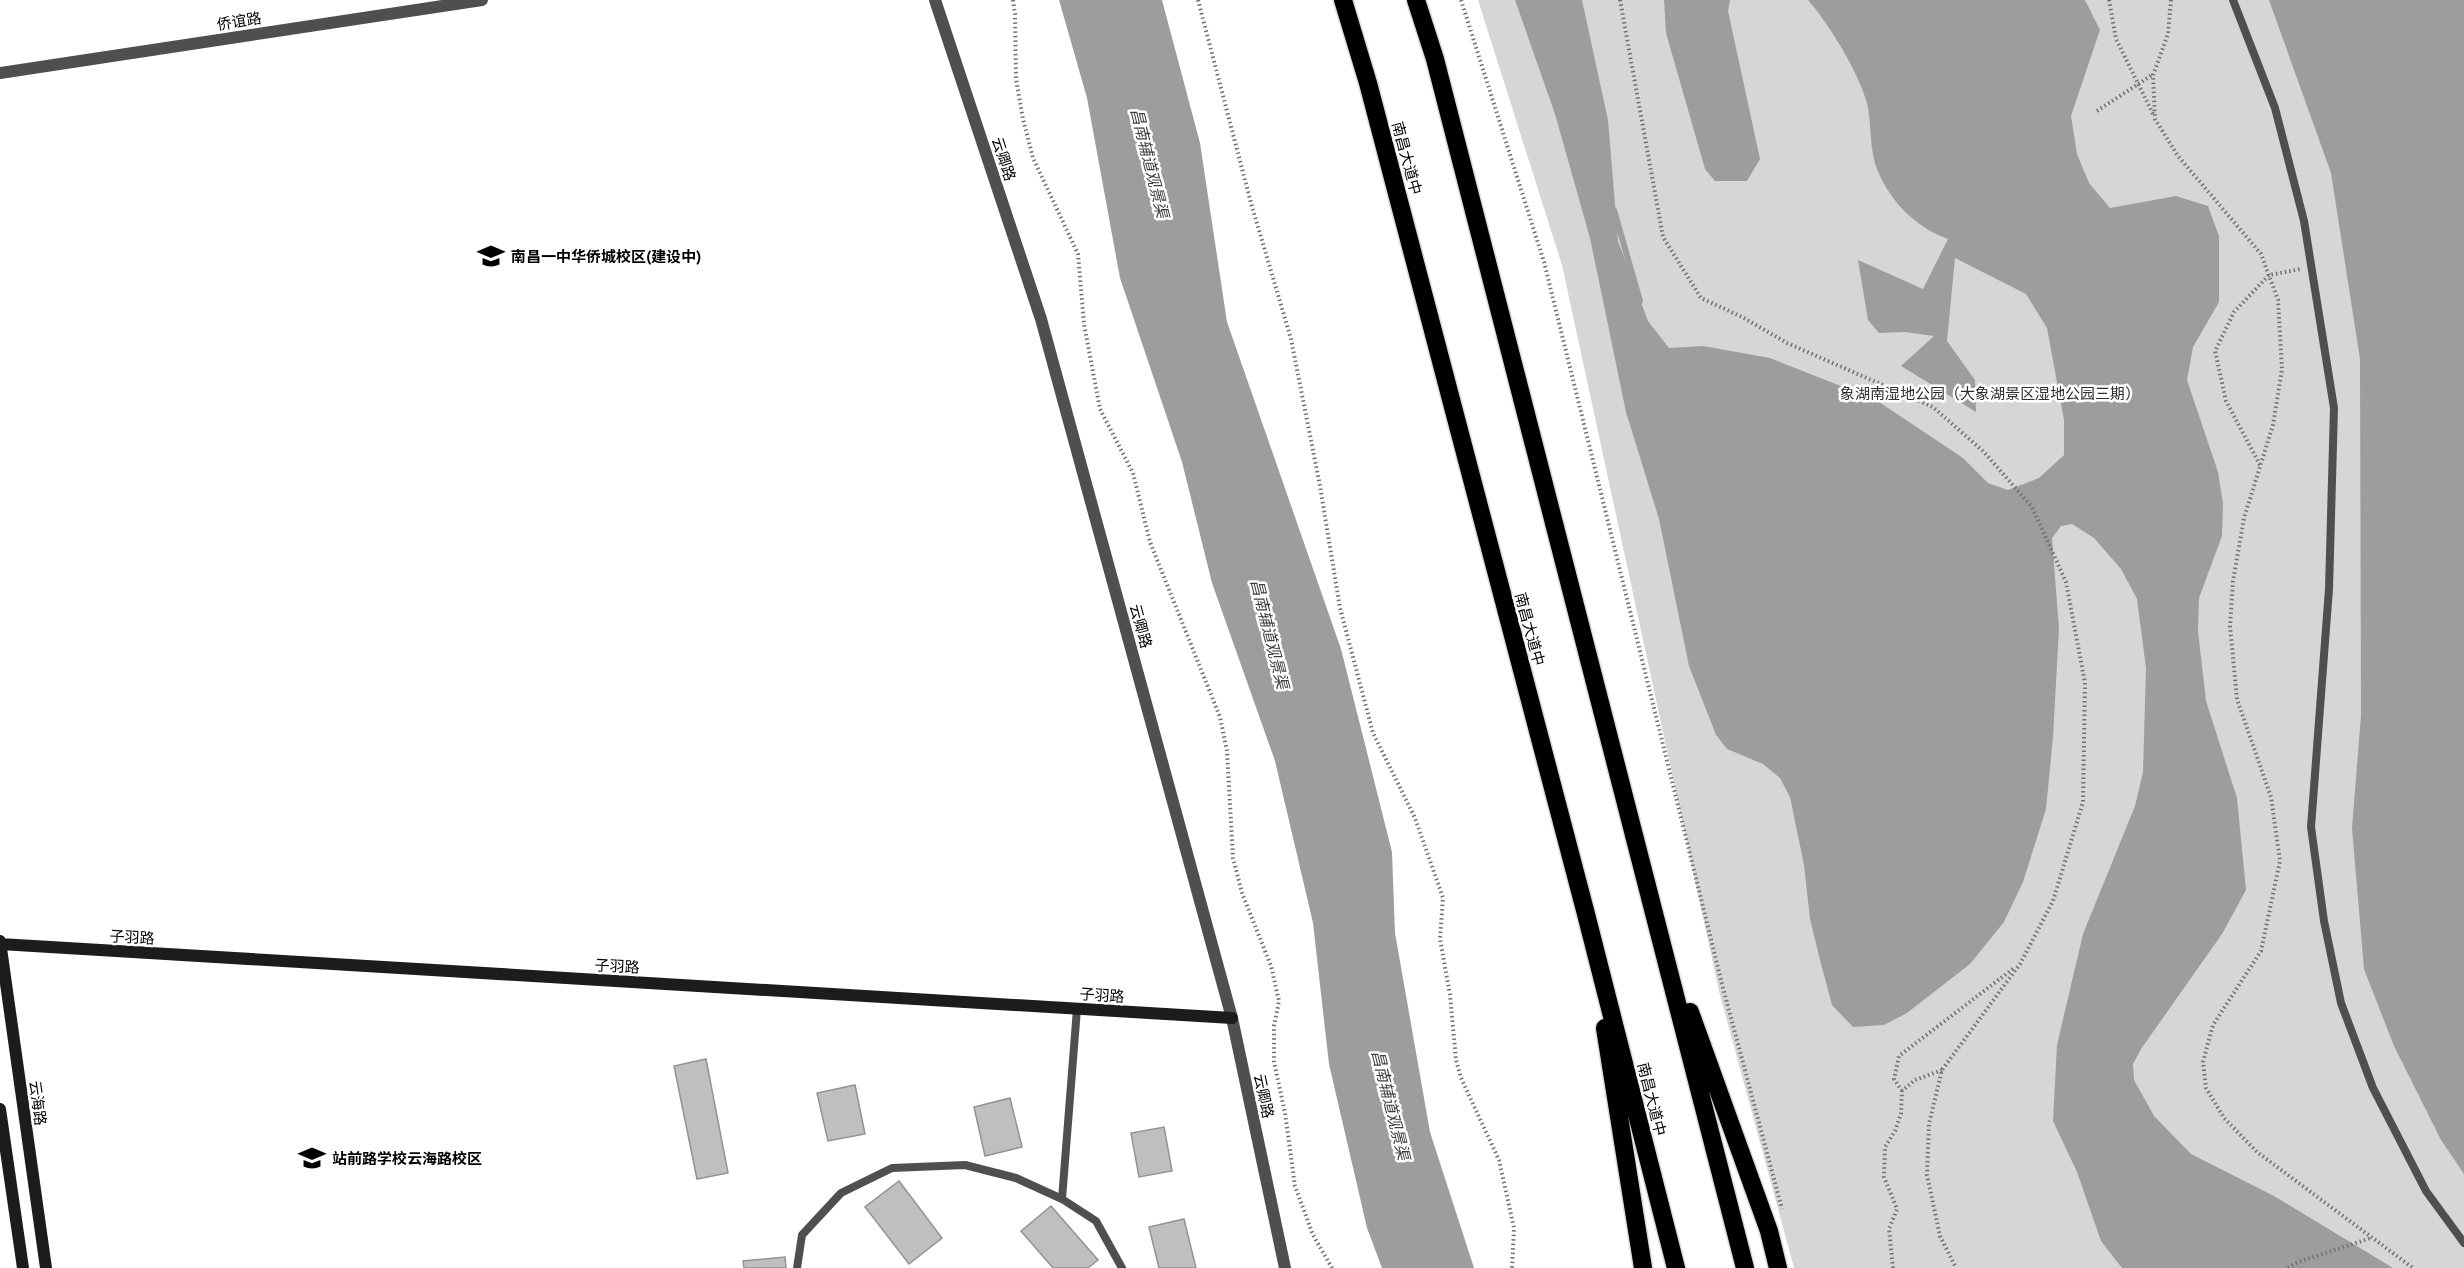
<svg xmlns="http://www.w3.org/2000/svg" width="2464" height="1268" font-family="Ubuntu,'Noto Sans SC',sans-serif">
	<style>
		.green { fill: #d6d6d6 }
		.water { fill: #9d9d9d }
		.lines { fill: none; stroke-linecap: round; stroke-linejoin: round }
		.stream { stroke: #9d9d9d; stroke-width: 6 }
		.building { fill: #bfbfbf; stroke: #939393; stroke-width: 1.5 }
		.highway-casing { stroke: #dbdbdb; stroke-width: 21 }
		.path { stroke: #717171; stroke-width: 4; stroke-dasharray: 1.5 3; stroke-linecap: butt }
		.lane { stroke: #4f4f4f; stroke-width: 8 }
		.street { stroke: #4f4f4f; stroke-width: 12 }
		.secondary { stroke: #1c1c1c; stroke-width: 12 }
		.highway { stroke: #000; stroke-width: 18 }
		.labels { text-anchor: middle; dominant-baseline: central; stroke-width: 5; stroke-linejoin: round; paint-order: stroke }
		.street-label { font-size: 15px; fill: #000; stroke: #fff }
		.poi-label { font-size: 15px; font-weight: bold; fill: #000; stroke: #fff; text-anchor: start }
		.park-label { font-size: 15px; fill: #2d2d2d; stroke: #fff }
		.water-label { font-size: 16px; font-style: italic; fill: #3e3e3e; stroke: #fff }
	</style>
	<rect width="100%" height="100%" fill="#fff"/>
	<path class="green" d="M 1478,0 L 2303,0 L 2359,188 L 2464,1166 L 2464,1268 L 1794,1268 L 1719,991 L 1562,265 Z"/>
	<path class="water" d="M 1059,0 L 1162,0 L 1200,143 L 1227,322 L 1341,649 L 1392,852 L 1395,933 L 1430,1132 L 1474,1268 L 1382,1268 L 1367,1228 L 1329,1064 L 1313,923 L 1275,761 L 1212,583 L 1182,462 L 1120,278 L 1087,98 Z
		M 1515,0 L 1582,0 L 1608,120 L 1618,241 L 1648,321 L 1669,348 L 1703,346 L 1770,358 L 1876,400 L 1963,458 L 1988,483 L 2008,490 L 2039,478 L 2064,455 L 2064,420 L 2047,328 L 2026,294 L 1955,258 L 1947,341 L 1975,380 L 1976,412 L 1901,366 L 1934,336 L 1905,332 L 1879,333 L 1868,320 L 1858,260 L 1923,289 L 1948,239 C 1917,228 1891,203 1878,171 C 1869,151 1872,125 1867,103 C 1859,73 1829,24 1808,0 L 2085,0 L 2100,30 L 2071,116 L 2077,154 L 2089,183 L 2110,208 L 2176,196 L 2208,206 L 2219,236 L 2219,302 L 2193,347 L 2187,380 L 2218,472 L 2223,503 L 2222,536 L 2199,598 L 2198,631 L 2206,701 L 2237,798 L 2246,890 L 2222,934 L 2141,1049 L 2133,1064 L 2134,1080 L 2154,1116 L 2191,1154 L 2274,1196 L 2393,1268 L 2122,1268 L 2101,1241 L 2077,1172 L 2053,1121 L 2057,1045 L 2083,934 L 2135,806 L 2143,772 L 2146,668 L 2137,599 L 2121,569 L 2094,538 L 2072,524 L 2061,526 L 2052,538 L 2059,629 L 2053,737 L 2046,809 L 2023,882 L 2004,922 L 1970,964 L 1907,1013 L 1884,1025 L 1853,1027 L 1832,1005 L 1820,960 L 1810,919 L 1804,865 L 1790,797 L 1780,778 L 1763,764 L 1727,749 L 1716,735 L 1689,666 L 1659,519 L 1626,412 L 1590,238 L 1555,114 Z
		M 1664,0 L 1730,0 L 1728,11 L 1760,159 L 1747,181 L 1715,181 L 1705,169 L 1666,33 Z
		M 2269,0 L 2464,0 L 2464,1174 L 2441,1140 L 2394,1046 L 2364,969 L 2352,828 L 2361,715 L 2360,359 L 2331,173 Z"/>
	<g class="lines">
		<path class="stream" d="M 1614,210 L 1640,301"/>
	</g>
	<path class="building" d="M 706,1059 L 728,1173 L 697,1179 L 674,1066 Z
		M 855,1085 L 865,1134 L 828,1141 L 817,1093 Z
		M 1010,1098 L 1022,1147 L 985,1156 L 974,1107 Z
		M 1164,1127 L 1172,1171 L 1139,1177 L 1131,1133 Z
		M 899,1181 L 942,1238 L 909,1264 L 865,1207 Z
		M 1051,1206 L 1098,1260 L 1088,1268 L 1053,1268 L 1021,1231 Z
		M 1184,1219 L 1196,1268 L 1159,1268 L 1149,1227 Z
		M 785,1257 L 786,1268 L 744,1268 L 743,1261 Z"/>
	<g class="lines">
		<defs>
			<path id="highway" d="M 1343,0 L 1368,83 L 1586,914 L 1676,1268
				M 1416,0 L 1435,59 L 1745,1268
				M 1690,1012 L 1769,1231 L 1778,1268
				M 1605,1028 L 1643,1268"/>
		</defs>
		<use href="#highway" class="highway-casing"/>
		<path class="path" d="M 1013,0 L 1015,14 L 1016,79 L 1023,119 L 1033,158 L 1078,254 L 1084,324 L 1100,409 L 1133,473 L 1150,542 L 1220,717 L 1227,751 L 1233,858 L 1242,893 L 1271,966 L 1279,1001 L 1274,1026 L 1274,1062 L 1285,1113 L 1295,1186 L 1313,1235 L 1332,1268
			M 1198,0 L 1251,203 L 1291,339 L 1320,486 L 1340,608 L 1373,733 L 1415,818 L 1443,898 L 1440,939 L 1450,995 L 1456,1060 L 1461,1078 L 1499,1160 L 1514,1228 L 1512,1268
			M 1461,0 L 1544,262 L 1722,984 L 1782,1209
			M 1620,0 L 1663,237 L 1701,298 L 1742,317 L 1787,343 L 1933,407 L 1984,452 L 2032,507 L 2066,582 L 2085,683 L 2083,802 L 2053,901 L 2020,964 L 1942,1070 L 1929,1124 L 1927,1175 L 1940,1236 L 1956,1268
			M 2109,0 L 2116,39 L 2154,116
			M 2171,0 L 2168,34 L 2153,75 L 2155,119 L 2178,156 L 2261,254 L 2278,300 L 2282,369 L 2273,425 L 2244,518 L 2233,581 L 2230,626 L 2237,699 L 2271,797 L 2280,861 L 2261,951 L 2213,1025 L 2203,1062 L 2206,1088 L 2224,1118 L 2257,1152 L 2413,1268
			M 2097,111 L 2152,75
			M 2260,465 L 2226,401 L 2215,351 L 2234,312 L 2269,275 L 2301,269
			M 1902,1091 L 1894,1079 L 1899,1056 L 2014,968
			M 1893,1268 L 1889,1229 L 1897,1209 L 1884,1177 L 1885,1147 L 1895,1131 L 1901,1114 L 1902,1091 L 1915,1080 L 1942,1070
			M 2288,1268 L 2298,1262 L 2371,1238"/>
		<path class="lane" d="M 2233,0 L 2275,108 L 2304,221 L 2334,408 L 2329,589 L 2311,827 L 2324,921 L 2341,1003 L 2373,1088 L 2426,1191 L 2464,1243
			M 1062,1199 L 1077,1009
			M 797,1268 L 802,1235 L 841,1193 L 892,1168 L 965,1165 L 1016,1178 L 1062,1199 L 1096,1221 L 1122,1268"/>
		<path class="street" d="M 935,0 L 1041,319 L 1232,1018 L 1285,1268
			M 0,73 L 482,0"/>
		<path class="secondary" d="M 0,941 L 46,1268
			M 0,944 L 1232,1018
			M 0,1109 L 23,1268"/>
		<use href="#highway" class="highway"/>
	</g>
	<defs>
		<symbol id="school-bare" viewBox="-9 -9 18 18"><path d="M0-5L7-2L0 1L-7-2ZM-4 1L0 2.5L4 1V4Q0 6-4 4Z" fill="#000" stroke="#fff" stroke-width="2.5" paint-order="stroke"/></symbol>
	</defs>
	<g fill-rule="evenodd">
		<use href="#school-bare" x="472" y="237" width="38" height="38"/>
		<use href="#school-bare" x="293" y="1139" width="38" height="38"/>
	</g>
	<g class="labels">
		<g class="street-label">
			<text transform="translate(239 21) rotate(-9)">侨谊路</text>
			<text transform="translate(1407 158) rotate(75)">南昌大道中</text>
			<text transform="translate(1004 159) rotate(72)">云卿路</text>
			<text transform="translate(1141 626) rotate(75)">云卿路</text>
			<text transform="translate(1530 629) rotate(75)">南昌大道中</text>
			<text transform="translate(132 937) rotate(3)">子羽路</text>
			<text transform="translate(617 966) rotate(3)">子羽路</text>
			<text transform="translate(1102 995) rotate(4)">子羽路</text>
			<text transform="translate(1264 1096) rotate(78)">云卿路</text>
			<text transform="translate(1652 1099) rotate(76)">南昌大道中</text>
			<text transform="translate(38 1103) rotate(82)">云海路</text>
		</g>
		<g class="poi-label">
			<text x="511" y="256">南昌一中华侨城校区(建设中)</text>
			<text x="332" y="1158">站前路学校云海路校区</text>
		</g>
		<g class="park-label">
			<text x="1990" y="393">象湖南湿地公园（大象湖景区湿地公园三期）</text>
		</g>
		<g class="water-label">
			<text transform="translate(1150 163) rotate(76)">昌南辅道观景渠</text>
			<text transform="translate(1270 634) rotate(76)">昌南辅道观景渠</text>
			<text transform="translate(1391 1105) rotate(76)">昌南辅道观景渠</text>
		</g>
	</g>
</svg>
